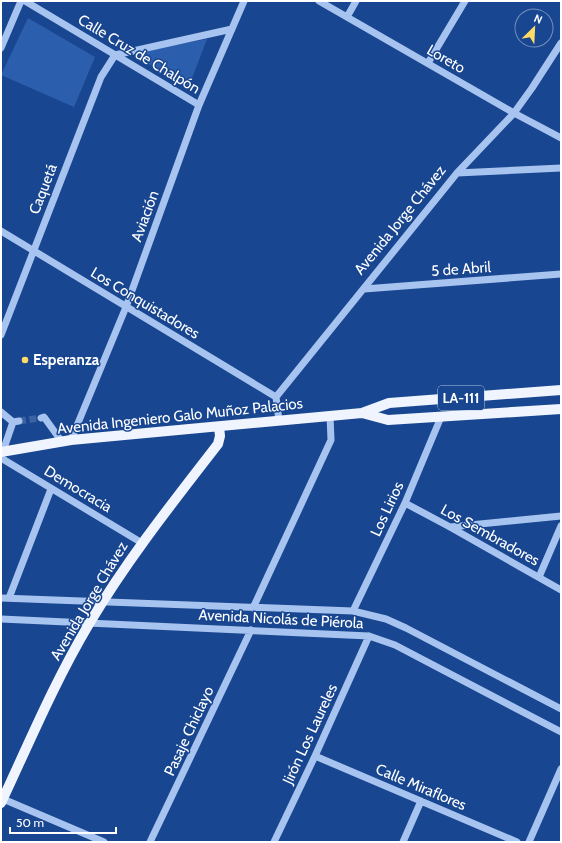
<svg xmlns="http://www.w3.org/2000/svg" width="562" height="843" font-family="Cabin,sans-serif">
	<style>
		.green { fill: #2c5eae }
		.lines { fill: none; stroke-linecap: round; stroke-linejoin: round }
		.minor-tunnel { stroke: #3c62a1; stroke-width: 7; stroke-dasharray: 7 3.5; stroke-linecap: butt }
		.minor { stroke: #a7c3ef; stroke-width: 7 }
		.major { stroke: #eff4ff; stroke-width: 10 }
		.poi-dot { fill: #ffdc65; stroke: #194690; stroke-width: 1.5 }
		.labels { text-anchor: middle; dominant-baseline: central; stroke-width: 3; stroke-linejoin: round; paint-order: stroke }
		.shield { fill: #194690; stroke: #bac8de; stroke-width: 1 }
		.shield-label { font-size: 14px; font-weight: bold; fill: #fff }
		.street-label { font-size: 15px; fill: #fff; stroke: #194690 }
		.poi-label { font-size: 15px; font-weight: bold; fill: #fff; stroke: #194690; text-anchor: start }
	</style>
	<rect width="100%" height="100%" fill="#194690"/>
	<path class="green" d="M 28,18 L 95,57 L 74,107 L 1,75 Z
		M 207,39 L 189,86 L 139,59 L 140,52 Z"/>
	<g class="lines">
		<path class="minor-tunnel" d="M 19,421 L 41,418"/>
		<path class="minor" d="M 25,1 L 199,105
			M 319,1 L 514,113 L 561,138
			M 347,17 L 356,1
			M 1,48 L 21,1
			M 428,63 L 465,1
			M 457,173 L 561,168
			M 1,231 L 276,397
			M 364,289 L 561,274
			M 1,335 L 101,77 L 115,55 L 232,29
			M 1,412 L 13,422
			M 41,418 L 44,417 L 62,442
			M 279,421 L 276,397 L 457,173 L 514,113 L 532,88 L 561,43
			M 71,440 L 126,307 L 199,105 L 244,1
			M 3,451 L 13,422 L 19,421
			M 1,458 L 142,543
			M 405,503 L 450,527 L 561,590
			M 450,527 L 561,516
			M 539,577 L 561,526
			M 1,598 L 353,611 L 386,619 L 406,628 L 561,709
			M 9,598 L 51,489
			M 253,608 L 331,440 L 330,416
			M 353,611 L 405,503 L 441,417
			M 1,619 L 369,636 L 395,645 L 561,732
			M 315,756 L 517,842
			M 3,799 L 104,842
			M 150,842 L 251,630
			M 274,842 L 315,756 L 369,636
			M 403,842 L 421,801
			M 529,842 L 561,769"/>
		<path class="major" d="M 362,413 L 388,420 L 561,409
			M 1,452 L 71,440 L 362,413 L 389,403 L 561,390
			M 1,803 C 29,743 55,681 89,624 C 127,560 173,502 218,444 L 220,436 L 219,427"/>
	</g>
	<circle class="poi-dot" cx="25" cy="360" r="4"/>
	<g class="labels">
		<rect class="shield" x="438" y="386" width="46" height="24" rx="3"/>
		<g class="shield-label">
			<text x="461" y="398">LA-111</text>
		</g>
		<g class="street-label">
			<text transform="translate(139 54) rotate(31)">Calle Cruz de Chalpón</text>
			<text transform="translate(446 59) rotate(30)">Loreto</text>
			<text transform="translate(43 189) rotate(-69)">Caquetá</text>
			<text transform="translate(145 216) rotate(-70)">Aviación</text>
			<text transform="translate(400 220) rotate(-51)">Avenida Jorge Chávez</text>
			<text transform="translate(461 269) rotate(-4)">5 de Abril</text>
			<text transform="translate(145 303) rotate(31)">Los Conquistadores</text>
			<text transform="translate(180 416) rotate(-6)">Avenida Ingeniero Galo Muñoz Palacios</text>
			<text transform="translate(78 489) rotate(31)">Democracia</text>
			<text transform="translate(387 509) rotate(-65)">Los Lirios</text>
			<text transform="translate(490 535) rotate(29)">Los Sembradores</text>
			<text transform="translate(89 601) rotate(-59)">Avenida Jorge Chávez</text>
			<text transform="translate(281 619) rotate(3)">Avenida Nicolás de Piérola</text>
			<text transform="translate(189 731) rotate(-65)">Pasaje Chiclayo</text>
			<text transform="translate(310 734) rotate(-65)">Jirón Los Laureles</text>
			<text transform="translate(421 787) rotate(23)">Calle Miraflores</text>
		</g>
		<g class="poi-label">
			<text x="33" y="360">Esperanza</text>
		</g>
	</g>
	<rect width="562" height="843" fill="none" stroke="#ffffff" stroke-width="4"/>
	<g transform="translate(534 28) rotate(24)"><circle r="19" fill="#194690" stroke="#7590bc"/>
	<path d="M0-3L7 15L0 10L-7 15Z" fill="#ffdc65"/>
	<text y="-6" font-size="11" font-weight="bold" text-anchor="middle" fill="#ffffff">N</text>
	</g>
	<path d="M10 827v6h106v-6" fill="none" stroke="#ffffff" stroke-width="2"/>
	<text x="16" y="827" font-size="12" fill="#ffffff" stroke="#194690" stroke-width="3" paint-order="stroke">50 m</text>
</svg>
